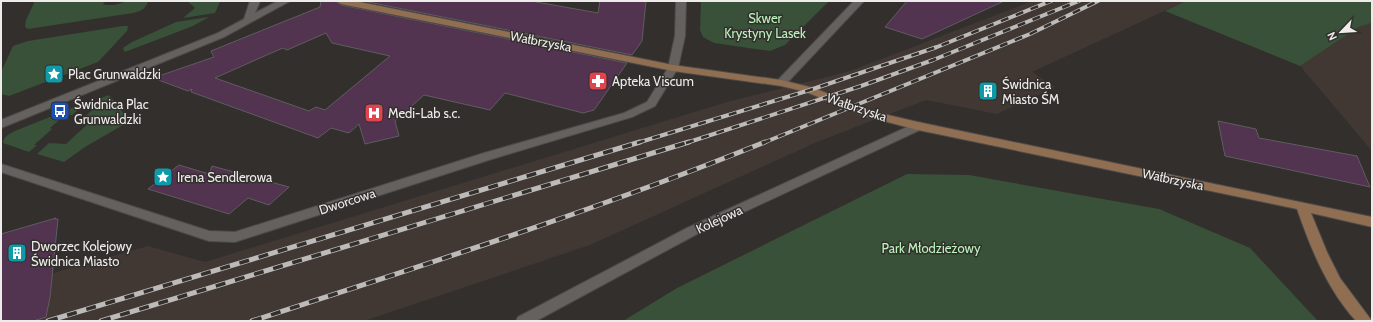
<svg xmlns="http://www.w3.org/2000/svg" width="1373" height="322" font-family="Cabin,sans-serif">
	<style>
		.built { fill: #413833 }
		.green { fill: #385138 }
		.building { fill: #523350; stroke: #5f5d5f; fill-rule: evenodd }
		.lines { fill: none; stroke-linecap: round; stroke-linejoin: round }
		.street-casing { stroke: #4d4a48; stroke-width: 2 }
		.secondary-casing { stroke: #4d4a48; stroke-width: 2 }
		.street { fill: #64615f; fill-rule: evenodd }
		.secondary { fill: #8f6e52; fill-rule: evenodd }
		.rail-far1-casing { stroke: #bdbbb9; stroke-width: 4 }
		.rail-casing { stroke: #bdbbb9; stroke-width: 5 }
		.rail-far1 { stroke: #322f2d; stroke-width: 2.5; stroke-dasharray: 8; stroke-linecap: butt }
		.rail { stroke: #322f2d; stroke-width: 3.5; stroke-dasharray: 10; stroke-linecap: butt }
		.labels { text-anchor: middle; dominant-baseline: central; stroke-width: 3; stroke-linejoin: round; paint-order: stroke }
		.park-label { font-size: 13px; fill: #bbf3bc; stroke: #322f2d }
		.street-label { font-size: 13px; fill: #eeeceb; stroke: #322f2d }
		.poi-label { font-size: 13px; fill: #eeeceb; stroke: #322f2d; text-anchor: start }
	</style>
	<rect width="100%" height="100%" fill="#322f2d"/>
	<path class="built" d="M 1032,1 L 1186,1 L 1032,72 L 1055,87 L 997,114 L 926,100 L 817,142 L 590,245 L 364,321 L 1,321 L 1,288 L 148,246 L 205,262 L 727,102 L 850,71 Z
		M 1372,23 L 1372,151 L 1300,66 L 1359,27 Z"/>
	<path class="green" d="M 35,1 L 105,1 L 103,4 C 111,7 121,3 128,1 C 134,0 142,1 148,1 C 146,9 141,11 133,13 L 28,29 L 25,27 L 26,20 Z
		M 187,1 L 220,1 L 220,2 L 215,13 L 183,18 L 195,8 Z
		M 701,1 L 829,1 L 785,45 L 770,51 L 714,43 L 703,37 L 700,30 Z
		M 1186,1 L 1372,1 L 1372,23 L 1359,27 L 1300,66 L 1165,11 Z
		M 209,17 L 193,26 L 125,52 L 124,51 L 123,48 L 132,42 L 176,22 Z
		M 123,26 L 128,26 L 127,31 L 98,62 L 9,96 L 1,94 L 1,72 L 13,46 L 28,41 Z
		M 109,95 L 130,121 L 85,147 L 64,162 L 37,154 L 49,143 L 66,144 L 93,119 L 83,118 L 92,110 L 89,109 L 101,98 Z
		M 87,102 L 72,115 L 65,115 L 50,128 L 52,129 L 34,145 L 37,145 L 29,152 L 3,143 C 4,136 9,134 15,131 Z
		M 907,174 L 969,175 L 1159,209 L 1250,248 L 1318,321 L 623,321 L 677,288 Z"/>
	<path class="building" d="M 321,1 L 335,1 L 341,5 L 627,63 L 594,110 L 583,113 L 505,93 L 490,110 L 424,95 L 395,121 L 399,136 L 365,144 L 359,124 L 349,133 L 331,128 L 318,138 L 191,92 L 192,89 L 188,91 L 153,78 L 214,57 L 211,51 L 320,7 ZM 326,33 L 332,43 L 390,56 L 325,110 L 316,107 L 309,111 L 215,78 L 269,54 L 283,48 L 287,50 Z
		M 363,1 L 531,1 L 598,13 L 600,1 L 646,1 L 642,41 L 632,55 Z
		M 907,1 L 1004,1 L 922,39 L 885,27 Z
		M 1218,121 L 1256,129 L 1259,138 L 1357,156 L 1370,187 L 1225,156 Z
		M 179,165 L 209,174 L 212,166 L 289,187 L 269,205 L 248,198 L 229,214 L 148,189 Z
		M 56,218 L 55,219 L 58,219 L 50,297 L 46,317 L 33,321 L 1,321 L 1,234 Z"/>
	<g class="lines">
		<defs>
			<path id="street" d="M 250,1 L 260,1 L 255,13 L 278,1 L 290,1 L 224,37 L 1,128 L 1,120 L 218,33 L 244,19 Z
				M 676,1 L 686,1 L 685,36 L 678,68 L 655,106 L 632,117 L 492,159 L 235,242 L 209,241 L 1,172 L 1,164 L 209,231 L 235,232 L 484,153 L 624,113 L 647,102 L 668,68 L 675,36 Z
				M 854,1 L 864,1 L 785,85 L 777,85 L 776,83 L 777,81 Z
				M 918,122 L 922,123 L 924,126 L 922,129 L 697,234 L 536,321 L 516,321 L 518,317 L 687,228 Z"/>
			<path id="secondary" d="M 336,1 L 355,1 L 673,65 L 781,80 L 814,88 L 871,111 L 918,122 L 1372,217 L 1372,227 L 1311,213 L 1327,252 L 1340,278 L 1372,321 L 1356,321 C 1327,289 1311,249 1297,209 L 918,130 L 864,116 L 806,92 L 781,86 L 673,71 L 341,4 Z"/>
		</defs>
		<use href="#street" class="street-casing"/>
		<use href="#secondary" class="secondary-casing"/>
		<use href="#street" class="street"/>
		<use href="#secondary" class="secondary"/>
		<defs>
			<path id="rail-far1" d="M 637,143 L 810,90 L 937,47 L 1051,1
				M 686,143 L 861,86 L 933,60 L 1079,1
				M 763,143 L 1030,34 L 1098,1"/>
			<path id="rail" d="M 48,321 L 640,142
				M 101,321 L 689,142
				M 252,321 C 424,265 597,210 765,142"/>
		</defs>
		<use href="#rail-far1" class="rail-far1-casing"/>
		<use href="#rail" class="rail-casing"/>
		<use href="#rail-far1" class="rail-far1"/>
		<use href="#rail" class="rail"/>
	</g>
	<defs>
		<symbol id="sight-square" viewBox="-11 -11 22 22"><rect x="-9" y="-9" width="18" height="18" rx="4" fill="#0f9aa8" stroke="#322f2d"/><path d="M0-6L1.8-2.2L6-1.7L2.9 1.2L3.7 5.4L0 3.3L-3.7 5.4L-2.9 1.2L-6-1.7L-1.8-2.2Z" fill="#fff"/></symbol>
		<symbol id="pharmacy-square" viewBox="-11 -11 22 22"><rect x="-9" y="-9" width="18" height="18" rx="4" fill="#e0444e" stroke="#322f2d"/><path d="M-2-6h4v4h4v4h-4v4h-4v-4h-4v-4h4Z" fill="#fff"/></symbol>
		<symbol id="building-square" viewBox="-11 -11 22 22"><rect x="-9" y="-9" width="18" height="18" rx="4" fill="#0f9aa8" stroke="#322f2d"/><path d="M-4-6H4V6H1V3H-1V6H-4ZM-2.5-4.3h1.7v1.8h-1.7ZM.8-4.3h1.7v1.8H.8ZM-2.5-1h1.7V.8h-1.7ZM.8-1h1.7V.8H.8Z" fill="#fff"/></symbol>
		<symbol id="bus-square" viewBox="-11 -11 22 22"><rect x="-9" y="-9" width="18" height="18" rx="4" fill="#1a4fb4" stroke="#322f2d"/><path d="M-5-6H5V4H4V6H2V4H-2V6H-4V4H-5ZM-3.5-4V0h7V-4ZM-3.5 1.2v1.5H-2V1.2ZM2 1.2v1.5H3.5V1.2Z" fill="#fff"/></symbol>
		<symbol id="hospital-square" viewBox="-11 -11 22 22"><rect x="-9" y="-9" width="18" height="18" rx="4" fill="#e0444e" stroke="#322f2d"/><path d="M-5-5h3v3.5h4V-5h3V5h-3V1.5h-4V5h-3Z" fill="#fff"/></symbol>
	</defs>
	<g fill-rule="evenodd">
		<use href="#sight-square" x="43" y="63" width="22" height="22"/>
		<use href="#pharmacy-square" x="587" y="70" width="22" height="22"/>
		<use href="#building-square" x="977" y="80" width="22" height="22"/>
		<use href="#bus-square" x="49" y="100" width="22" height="22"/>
		<use href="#hospital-square" x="363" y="102" width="22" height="22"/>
		<use href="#sight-square" x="152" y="166" width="22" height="22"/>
		<use href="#building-square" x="6" y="242" width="22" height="22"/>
	</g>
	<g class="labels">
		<g class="park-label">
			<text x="765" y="18">Skwer<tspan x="765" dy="15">Krystyny Lasek</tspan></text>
			<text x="931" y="248">Park Młodzieżowy</text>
		</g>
		<g class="street-label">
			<text transform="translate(541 41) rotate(11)">Wałbrzyska</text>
			<text transform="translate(857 107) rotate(19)">Wałbrzyska</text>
			<text transform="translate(1173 179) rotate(12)">Wałbrzyska</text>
			<text transform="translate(347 201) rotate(-18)">Dworcowa</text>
			<text transform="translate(719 219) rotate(-25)">Kolejowa</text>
		</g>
		<g class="poi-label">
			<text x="68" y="74">Plac Grunwaldzki</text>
			<text x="612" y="81">Apteka Viscum</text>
			<text x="1002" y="84">Świdnica<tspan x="1002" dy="15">Miasto ŚM</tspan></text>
			<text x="74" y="104">Świdnica Plac<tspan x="74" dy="15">Grunwaldzki</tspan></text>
			<text x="388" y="113">Medi-Lab s.c.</text>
			<text x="177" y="177">Irena Sendlerowa</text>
			<text x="31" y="246">Dworzec Kolejowy<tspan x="31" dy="15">Świdnica Miasto</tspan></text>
		</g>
	</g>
	<rect width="1373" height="322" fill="none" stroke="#eeeceb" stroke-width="4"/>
	<g transform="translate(1341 32) rotate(245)" stroke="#322f2d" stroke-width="3" paint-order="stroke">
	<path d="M0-3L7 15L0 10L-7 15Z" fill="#eeeceb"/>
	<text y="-6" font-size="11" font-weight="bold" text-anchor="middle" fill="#eeeceb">N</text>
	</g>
</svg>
